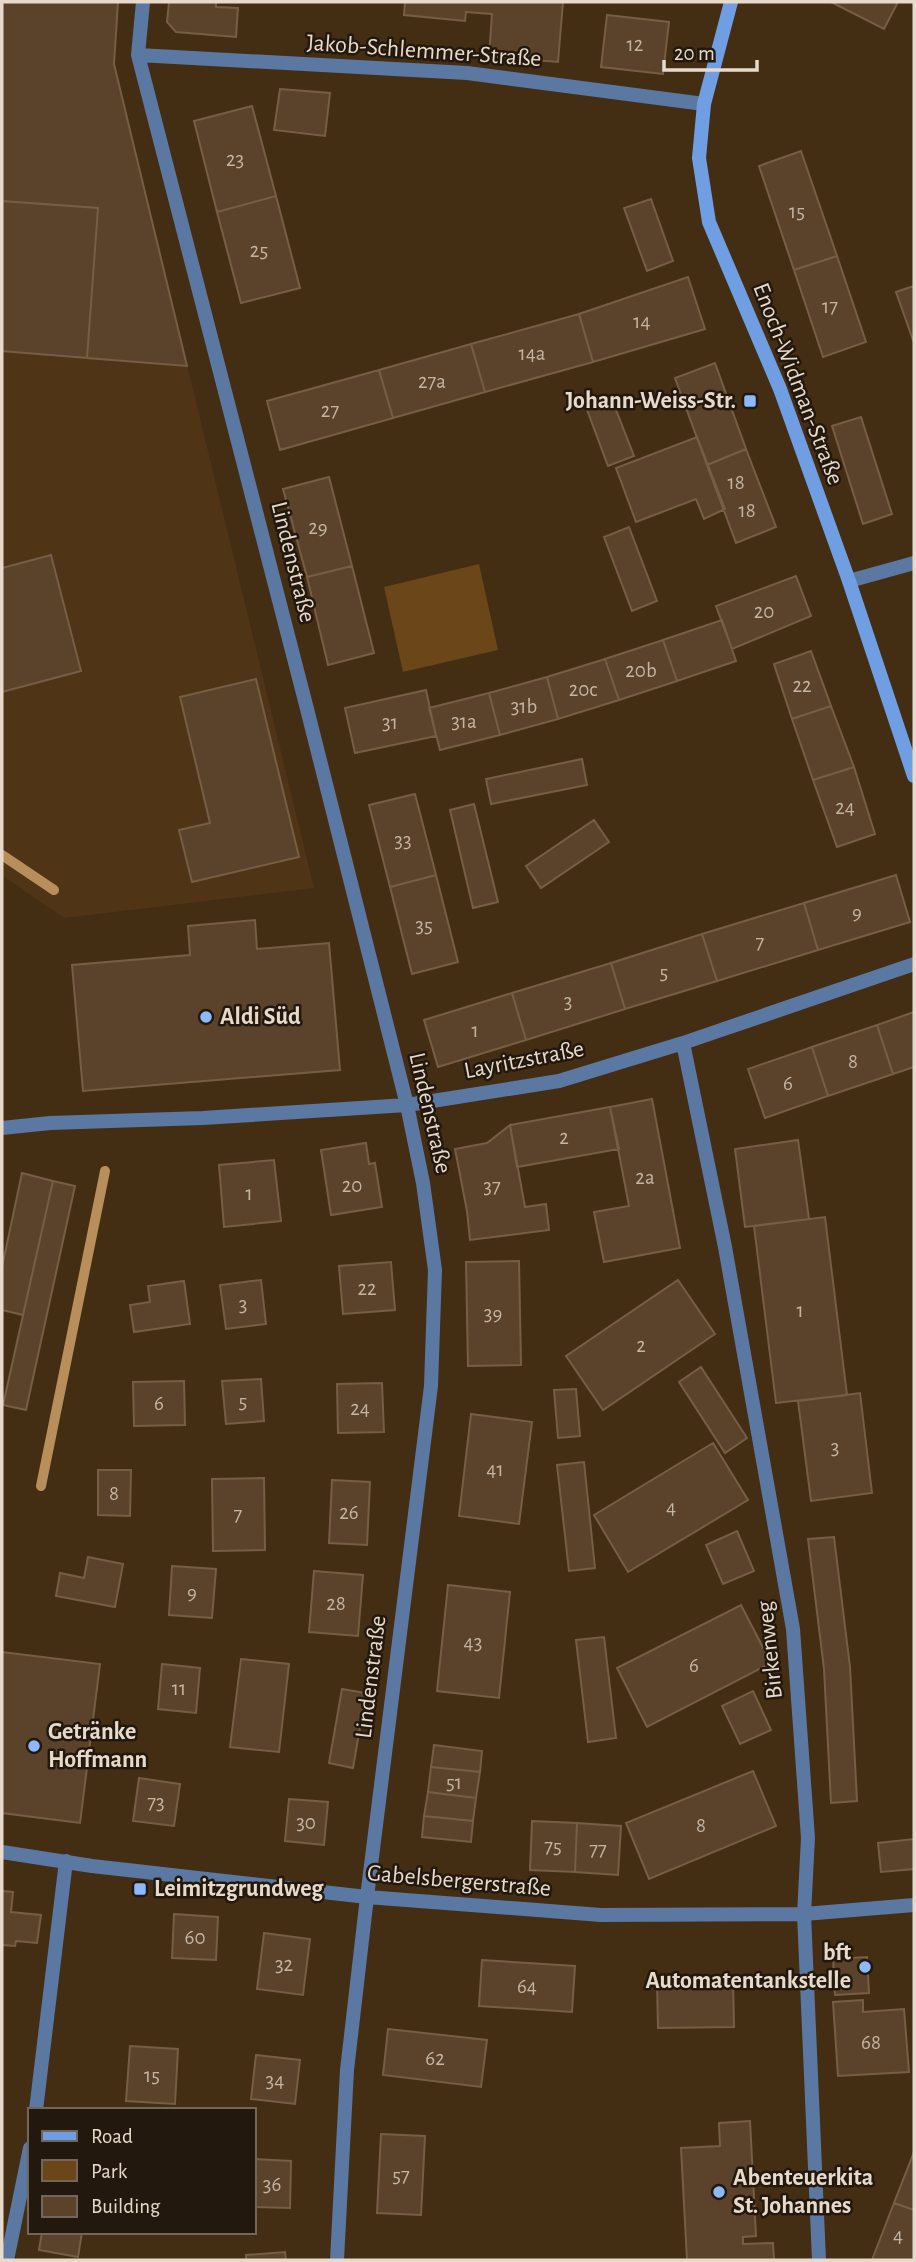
<svg xmlns="http://www.w3.org/2000/svg" width="916" height="2262" font-family="'Alegreya Sans',sans-serif">
	<style>
		.built { fill: #4f3515 }
		.green { fill: #6a4618 }
		.lines { fill: none; stroke-linecap: round; stroke-linejoin: round }
		.stream { stroke: #b88e5a; stroke-width: 10 }
		.building { fill: #5a432a; stroke: #765e44; stroke-width: 2 }
		.street { stroke: #5b78a3; stroke-width: 14 }
		.secondary { stroke: #6f9ee3; stroke-width: 14 }
		.poi-dot { fill: #8bb9fc; stroke: #22180d; stroke-width: 2.5 }
		.labels { text-anchor: middle; dominant-baseline: central; stroke-width: 5; stroke-linejoin: round; paint-order: stroke }
		.number-label { font-size: 21px; fill: #c4b4a3 }
		.street-label { font-size: 24px; fill: #e8dacb; stroke: #22180d }
		.poi-label { font-size: 24px; font-weight: bold; fill: #e8dacb; stroke: #22180d; text-anchor: start }
	</style>
	<rect width="100%" height="100%" fill="#432e14"/>
	<path class="built" d="M 2,2 L 118,2 L 114,64 L 314,888 L 64,918 L 2,875 Z"/>
	<path class="green" d="M 479,564 L 498,650 L 403,672 L 384,587 Z"/>
	<g class="lines">
		<path class="stream" d="M 2,855 L 54,890
			M 41,1486 L 105,1171"/>
	</g>
	<path class="building" d="M 2,2 L 118,2 L 114,64 L 187,366 L 87,358 L 98,208 L 2,201 Z
		M 169,2 L 216,2 L 216,7 L 238,8 L 236,37 L 176,32 L 167,22 Z
		M 405,2 L 563,2 L 558,62 L 489,56 L 492,14 L 466,12 L 465,21 L 404,15 Z
		M 831,2 L 898,2 L 884,29 Z
		M 607,15 L 669,22 L 663,74 L 601,67 Z
		M 280,89 L 330,93 L 325,136 L 274,130 Z
		M 252,106 L 276,196 L 217,212 L 194,121 Z
		M 801,151 L 837,256 L 794,270 L 759,166 Z
		M 276,196 L 300,288 L 241,303 L 217,212 Z
		M 651,199 L 673,261 L 647,271 L 624,208 Z
		M 2,201 L 98,208 L 87,358 L 2,351 Z
		M 837,256 L 866,342 L 823,357 L 794,270 Z
		M 688,277 L 705,329 L 593,362 L 579,314 Z
		M 914,286 L 914,343 L 896,292 Z
		M 579,314 L 593,362 L 485,392 L 471,344 Z
		M 471,344 L 485,392 L 393,418 L 379,370 Z
		M 715,363 L 746,449 L 707,465 L 675,378 Z
		M 379,370 L 393,418 L 280,450 L 267,401 Z
		M 611,397 L 634,456 L 608,466 L 586,407 Z
		M 861,417 L 892,514 L 863,524 L 832,426 Z
		M 697,437 L 725,509 L 704,519 L 696,499 L 636,522 L 616,468 Z
		M 746,449 L 776,527 L 736,543 L 707,465 Z
		M 329,477 L 352,566 L 307,577 L 283,489 Z
		M 629,527 L 657,601 L 632,611 L 604,537 Z
		M 51,555 L 81,671 L 2,692 L 2,568 Z
		M 352,566 L 374,653 L 328,665 L 307,577 Z
		M 796,576 L 811,616 L 732,649 L 716,606 Z
		M 722,620 L 736,661 L 677,681 L 663,640 Z
		M 663,640 L 677,681 L 619,700 L 605,659 Z
		M 811,651 L 831,706 L 792,719 L 774,664 Z
		M 605,659 L 619,700 L 558,719 L 547,677 Z
		M 547,677 L 558,719 L 500,735 L 489,693 Z
		M 256,679 L 299,857 L 192,882 L 179,830 L 210,823 L 180,697 Z
		M 426,690 L 436,736 L 355,753 L 345,708 Z
		M 489,693 L 500,735 L 440,750 L 429,708 Z
		M 831,706 L 854,767 L 813,780 L 792,719 Z
		M 582,759 L 587,785 L 491,804 L 486,779 Z
		M 854,767 L 875,834 L 837,847 L 813,780 Z
		M 415,794 L 436,875 L 390,887 L 369,805 Z
		M 474,804 L 498,902 L 473,908 L 450,810 Z
		M 594,820 L 609,842 L 541,888 L 526,866 Z
		M 436,875 L 458,962 L 412,974 L 390,887 Z
		M 896,875 L 910,922 L 818,950 L 804,903 Z
		M 804,903 L 818,950 L 717,981 L 702,934 Z
		M 255,920 L 257,949 L 329,943 L 340,1070 L 83,1091 L 72,965 L 190,955 L 188,926 Z
		M 702,934 L 717,981 L 625,1009 L 611,963 Z
		M 611,963 L 625,1009 L 526,1040 L 512,993 Z
		M 512,993 L 526,1040 L 438,1067 L 424,1020 Z
		M 914,1012 L 914,1067 L 893,1074 L 877,1025 Z
		M 877,1025 L 893,1074 L 828,1096 L 812,1047 Z
		M 812,1047 L 828,1096 L 765,1118 L 748,1069 Z
		M 652,1099 L 680,1248 L 604,1262 L 594,1212 L 629,1206 L 610,1107 Z
		M 610,1107 L 619,1149 L 517,1167 L 510,1125 Z
		M 510,1125 L 525,1207 L 546,1204 L 549,1230 L 470,1240 L 467,1211 L 455,1149 L 487,1143 Z
		M 798,1140 L 809,1219 L 745,1227 L 735,1149 Z
		M 366,1143 L 369,1164 L 375,1163 L 382,1207 L 331,1215 L 321,1150 Z
		M 274,1160 L 281,1221 L 224,1227 L 219,1165 Z
		M 22,1173 L 53,1181 L 23,1315 L 2,1310 L 2,1267 Z
		M 53,1181 L 75,1186 L 26,1410 L 3,1405 Z
		M 825,1217 L 847,1395 L 776,1403 L 754,1226 Z
		M 519,1261 L 521,1365 L 468,1366 L 466,1262 Z
		M 391,1262 L 395,1310 L 343,1314 L 339,1266 Z
		M 261,1280 L 266,1324 L 226,1329 L 220,1285 Z
		M 678,1280 L 715,1334 L 603,1410 L 566,1356 Z
		M 184,1281 L 190,1324 L 134,1332 L 130,1305 L 150,1302 L 148,1286 Z
		M 701,1367 L 747,1438 L 725,1453 L 679,1382 Z
		M 261,1379 L 264,1421 L 226,1424 L 222,1381 Z
		M 184,1381 L 185,1425 L 134,1426 L 133,1382 Z
		M 382,1383 L 384,1432 L 338,1433 L 337,1384 Z
		M 576,1389 L 580,1436 L 558,1438 L 554,1390 Z
		M 860,1393 L 872,1493 L 811,1501 L 798,1401 Z
		M 471,1414 L 532,1422 L 519,1524 L 459,1516 Z
		M 713,1443 L 748,1500 L 628,1572 L 594,1515 Z
		M 584,1462 L 595,1568 L 569,1571 L 557,1465 Z
		M 98,1470 L 131,1470 L 130,1516 L 98,1515 Z
		M 264,1478 L 265,1550 L 213,1551 L 212,1479 Z
		M 332,1480 L 370,1482 L 367,1545 L 329,1543 Z
		M 737,1531 L 754,1571 L 723,1584 L 706,1545 Z
		M 834,1537 L 850,1667 L 857,1801 L 831,1803 L 824,1669 L 808,1539 Z
		M 88,1557 L 123,1564 L 115,1607 L 56,1596 L 60,1573 L 84,1578 Z
		M 172,1566 L 216,1569 L 212,1618 L 169,1615 Z
		M 314,1571 L 363,1575 L 358,1636 L 309,1632 Z
		M 448,1585 L 510,1592 L 499,1698 L 437,1691 Z
		M 741,1605 L 771,1663 L 647,1727 L 617,1668 Z
		M 604,1637 L 616,1738 L 588,1742 L 576,1640 Z
		M 2,1652 L 100,1664 L 80,1823 L 2,1813 Z
		M 241,1659 L 289,1664 L 279,1752 L 230,1747 Z
		M 162,1664 L 200,1668 L 196,1713 L 158,1709 Z
		M 342,1689 L 366,1693 L 353,1768 L 329,1763 Z
		M 753,1691 L 771,1730 L 740,1744 L 722,1706 Z
		M 434,1745 L 482,1751 L 480,1772 L 431,1767 Z
		M 431,1767 L 480,1772 L 476,1798 L 428,1792 Z
		M 753,1771 L 776,1826 L 649,1879 L 626,1823 Z
		M 139,1778 L 180,1784 L 174,1826 L 133,1821 Z
		M 428,1792 L 476,1798 L 473,1821 L 424,1816 Z
		M 289,1799 L 328,1802 L 324,1845 L 285,1841 Z
		M 424,1816 L 473,1821 L 471,1842 L 422,1837 Z
		M 532,1821 L 577,1823 L 575,1872 L 530,1870 Z
		M 577,1823 L 621,1826 L 618,1875 L 575,1872 Z
		M 914,1839 L 914,1869 L 881,1872 L 878,1843 Z
		M 2,1891 L 13,1892 L 11,1912 L 41,1915 L 37,1943 L 16,1941 L 15,1946 L 2,1945 Z
		M 174,1914 L 218,1917 L 216,1960 L 172,1958 Z
		M 264,1933 L 310,1939 L 303,1995 L 257,1989 Z
		M 867,1957 L 869,1993 L 835,1995 L 833,1959 Z
		M 482,1960 L 575,1966 L 572,2012 L 479,2006 Z
		M 733,1979 L 734,2027 L 658,2028 L 657,1981 Z
		M 863,2000 L 863,2012 L 904,2009 L 909,2072 L 838,2076 L 833,2002 Z
		M 388,2029 L 487,2040 L 481,2087 L 383,2075 Z
		M 130,2046 L 178,2049 L 175,2104 L 126,2101 Z
		M 256,2055 L 300,2060 L 295,2104 L 251,2099 Z
		M 750,2121 L 756,2236 L 743,2237 L 743,2244 L 773,2243 L 774,2260 L 687,2260 L 681,2148 L 720,2146 L 719,2123 Z
		M 381,2134 L 425,2136 L 421,2215 L 377,2213 Z
		M 914,2152 L 914,2210 L 894,2203 Z
		M 254,2159 L 291,2161 L 290,2208 L 254,2207 Z
		M 894,2203 L 914,2210 L 914,2260 L 872,2260 Z
		M 42,2232 L 82,2232 L 78,2257 L 39,2250 Z
		M 285,2252 L 286,2260 L 246,2260 L 246,2255 Z"/>
	<g class="lines">
		<path class="street" d="M 143,2 L 138,55 L 306,705 L 407,1105 L 423,1183 L 435,1270 L 431,1386 L 367,1897 L 347,2070 L 337,2260
			M 138,55 L 467,73 L 704,104
			M 849,581 L 914,563
			M 683,1043 L 725,1247 L 793,1629 L 808,1838 L 804,1914 L 819,2260
			M 2,1128 L 50,1123 L 203,1118 L 407,1105 L 559,1081 L 683,1043 L 914,964
			M 2,1852 L 92,1866 L 367,1897 L 601,1915 L 804,1914 L 914,1905
			M 36,2110 L 66,1861
			M 7,2260 L 30,2148"/>
		<path class="secondary" d="M 731,2 L 704,104 L 699,158 L 709,222 L 780,389 L 849,581 L 914,776"/>
	</g>
	<g class="poi-dot">
		<rect x="743" y="394" width="14" height="14" rx="3.5"/>
		<circle cx="206" cy="1017" r="7"/>
		<circle cx="34" cy="1746" r="7"/>
		<rect x="133" y="1882" width="14" height="14" rx="3.5"/>
		<circle cx="865" cy="1967" r="7"/>
		<circle cx="719" cy="2192" r="7"/>
	</g>
	<g class="labels">
		<g class="number-label">
			<text x="635" y="44">12</text>
			<text x="235" y="159">23</text>
			<text x="797" y="211">15</text>
			<text x="259" y="250">25</text>
			<text x="830" y="306">17</text>
			<text x="642" y="321">14</text>
			<text x="532" y="353">14a</text>
			<text x="432" y="381">27a</text>
			<text x="330" y="410">27</text>
			<text x="736" y="482">18</text>
			<text x="747" y="510">18</text>
			<text x="318" y="527">29</text>
			<text x="764" y="611">20</text>
			<text x="641" y="670">20b</text>
			<text x="802" y="685">22</text>
			<text x="583" y="689">20c</text>
			<text x="524" y="706">31b</text>
			<text x="464" y="721">31a</text>
			<text x="390" y="722">31</text>
			<text x="845" y="807">24</text>
			<text x="403" y="840">33</text>
			<text x="857" y="912">9</text>
			<text x="424" y="925">35</text>
			<text x="760" y="942">7</text>
			<text x="664" y="972">5</text>
			<text x="568" y="1001">3</text>
			<text x="475" y="1030">1</text>
			<text x="853" y="1061">8</text>
			<text x="788" y="1083">6</text>
			<text x="564" y="1137">2</text>
			<text x="645" y="1177">2a</text>
			<text x="352" y="1185">20</text>
			<text x="492" y="1186">37</text>
			<text x="249" y="1193">1</text>
			<text x="367" y="1288">22</text>
			<text x="243" y="1304">3</text>
			<text x="800" y="1310">1</text>
			<text x="493" y="1313">39</text>
			<text x="641" y="1345">2</text>
			<text x="243" y="1401">5</text>
			<text x="159" y="1403">6</text>
			<text x="360" y="1408">24</text>
			<text x="835" y="1447">3</text>
			<text x="495" y="1469">41</text>
			<text x="114" y="1493">8</text>
			<text x="671" y="1507">4</text>
			<text x="349" y="1512">26</text>
			<text x="238" y="1514">7</text>
			<text x="192" y="1592">9</text>
			<text x="336" y="1603">28</text>
			<text x="473" y="1642">43</text>
			<text x="694" y="1665">6</text>
			<text x="179" y="1688">11</text>
			<text x="454" y="1782">51</text>
			<text x="156" y="1802">73</text>
			<text x="306" y="1822">30</text>
			<text x="701" y="1825">8</text>
			<text x="553" y="1846">75</text>
			<text x="598" y="1849">77</text>
			<text x="195" y="1937">60</text>
			<text x="284" y="1964">32</text>
			<text x="527" y="1986">64</text>
			<text x="871" y="2042">68</text>
			<text x="435" y="2058">62</text>
			<text x="152" y="2075">15</text>
			<text x="275" y="2080">34</text>
			<text x="401" y="2175">57</text>
			<text x="272" y="2184">36</text>
			<text x="898" y="2235">4</text>
		</g>
		<g class="street-label">
			<text transform="translate(424 51) rotate(4)">Jakob-Schlemmer-Straße</text>
			<text transform="translate(798 384) rotate(69)">Enoch-Widman-Straße</text>
			<text transform="translate(293 562) rotate(76)">Lindenstraße</text>
			<text transform="translate(524 1060) rotate(-11)">Layritzstraße</text>
			<text transform="translate(430 1113) rotate(77)">Lindenstraße</text>
			<text transform="translate(770 1650) rotate(-96)">Birkenweg</text>
			<text transform="translate(371 1677) rotate(-83)">Lindenstraße</text>
			<text transform="translate(459 1881) rotate(5)">Gabelsbergerstraße</text>
		</g>
		<g class="poi-label">
			<text x="736" y="401" text-anchor="end">Johann-Weiss-Str.</text>
			<text x="220" y="1017">Aldi Süd</text>
			<text x="48" y="1732">Getränke<tspan x="48" dy="28">Hoffmann</tspan></text>
			<text x="154" y="1889">Leimitzgrundweg</text>
			<text x="851" y="1953" text-anchor="end">bft<tspan x="851" dy="28">Automatentankstelle</tspan></text>
			<text x="733" y="2178">Abenteuerkita<tspan x="733" dy="28">St. Johannes</tspan></text>
		</g>
	</g>
	<rect width="916" height="2262" fill="none" stroke="#e8dacb" stroke-width="7"/>
	<rect x="28" y="2108" width="228" height="126" fill="#22180d" stroke="#716659" stroke-width="2"/>
	<rect x="42" y="2131" width="35" height="10" fill="#6f9ee3" stroke="#716659" stroke-width="2"/>
	<text x="91" y="2143" font-size="21" fill="#e8dacb">Road</text>
	<rect x="42" y="2160" width="35" height="21" fill="#6a4618" stroke="#716659" stroke-width="2"/>
	<text x="91" y="2178" font-size="21" fill="#e8dacb">Park</text>
	<rect x="42" y="2196" width="35" height="21" fill="#5a432a" stroke="#716659" stroke-width="2"/>
	<text x="91" y="2213" font-size="21" fill="#e8dacb">Building</text>
	<path d="M664 60v10h93v-10" fill="none" stroke="#e8dacb" stroke-width="3.5"/>
	<text x="674" y="60" font-size="21" fill="#e8dacb" stroke="#22180d" stroke-width="5" paint-order="stroke">20 m</text>
</svg>
